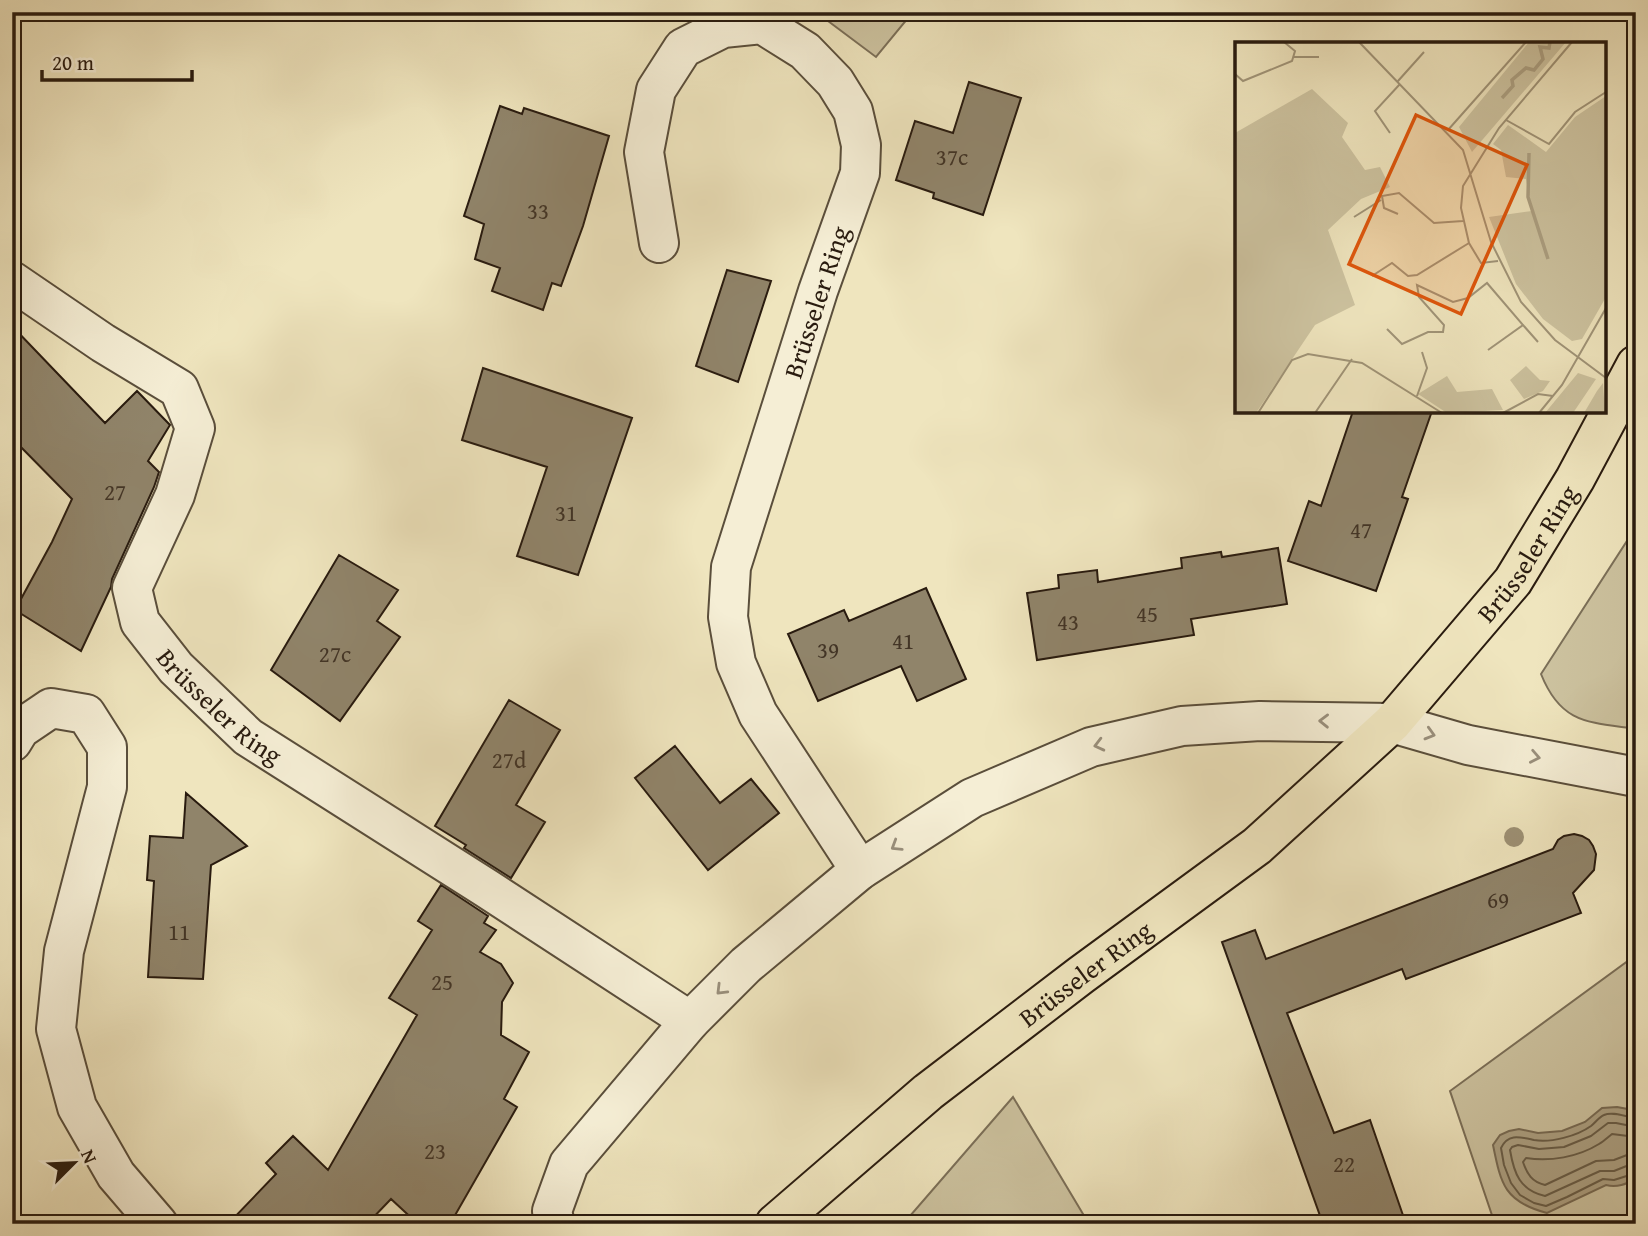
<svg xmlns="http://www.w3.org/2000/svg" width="1648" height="1236" font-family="'Gentium Book Plus',serif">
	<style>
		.green { fill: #cdc3a0; stroke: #7b6f58; stroke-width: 2 }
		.water { fill: #aca082; stroke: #786b54; stroke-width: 2 }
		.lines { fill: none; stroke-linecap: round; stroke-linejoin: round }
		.shore { stroke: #6a5e48; stroke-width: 2 }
		.building { fill: #90846a; stroke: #291b0f; stroke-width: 2 }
		.minor-casing { stroke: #5a4e3b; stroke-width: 42 }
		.tertiary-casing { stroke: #5a4e3b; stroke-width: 42 }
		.primary-casing { stroke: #291b0f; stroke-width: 42 }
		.minor { stroke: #f5eed5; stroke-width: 38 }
		.tertiary { stroke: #f5eed5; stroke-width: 38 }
		.primary { stroke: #efe5be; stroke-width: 38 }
		.tree { fill: #9d9175 }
		.oneway { stroke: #998f7c }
		.labels { text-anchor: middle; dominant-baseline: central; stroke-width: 7; stroke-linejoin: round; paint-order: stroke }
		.number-label { font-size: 23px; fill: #433526 }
		.street-label { font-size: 26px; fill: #291b0f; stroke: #f5eed5 }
		.inset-river { fill: none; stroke: #aca082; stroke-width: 3.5 }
		.inset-road { fill: none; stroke: #a09478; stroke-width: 2 }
		.view { fill: #de560c; fill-opacity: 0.15; stroke: #de560c; stroke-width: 3.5 }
		.inset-edge { fill: none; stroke: #291b0f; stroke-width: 3.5 }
	</style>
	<rect width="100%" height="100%" fill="#efe5be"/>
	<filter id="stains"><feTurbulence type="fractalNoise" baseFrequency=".00286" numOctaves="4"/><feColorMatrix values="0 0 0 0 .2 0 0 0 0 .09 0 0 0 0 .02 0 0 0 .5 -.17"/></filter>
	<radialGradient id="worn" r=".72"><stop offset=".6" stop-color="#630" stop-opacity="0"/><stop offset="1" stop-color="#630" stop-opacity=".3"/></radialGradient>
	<path class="green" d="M 816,12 L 913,12 L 876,57 Z
		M 1636,527 L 1636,729 C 1588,722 1561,724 1541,674 Z
		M 1636,955 L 1636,1224 L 1495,1224 L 1450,1091 Z
		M 1013,1097 L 1089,1224 L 903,1224 Z"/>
	<path class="water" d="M 1617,1107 L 1633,1110 L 1636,1113 L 1636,1179 C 1626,1184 1617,1188 1606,1185 L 1547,1213 C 1505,1202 1501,1185 1493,1145 L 1500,1135 L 1509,1131 L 1519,1129 L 1538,1133 L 1562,1131 L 1585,1122 L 1602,1108 Z"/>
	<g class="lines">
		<path class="shore" d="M 1636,1118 C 1626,1117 1613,1111 1604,1115 C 1599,1117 1595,1123 1591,1126 C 1577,1136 1551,1143 1534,1140 C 1520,1137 1508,1133 1501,1148 L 1504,1165 L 1511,1183 L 1520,1195 L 1534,1203 L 1546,1206 L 1567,1197 L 1603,1179 L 1614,1180 L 1636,1173
			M 1636,1127 L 1616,1123 L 1608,1123 L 1591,1136 L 1564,1147 L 1539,1149 L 1518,1145 L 1512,1147 L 1510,1150 C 1514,1174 1520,1190 1545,1196 L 1600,1171 L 1614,1171 L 1629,1165 L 1636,1164
			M 1636,1137 L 1612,1134 C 1608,1137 1604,1141 1599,1144 C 1578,1157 1550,1162 1526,1158 L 1523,1162 C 1527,1174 1532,1182 1545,1185 L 1596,1161 L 1614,1160 L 1627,1155 L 1636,1154"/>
	</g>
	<path class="building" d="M 969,82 L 1021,98 L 983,215 L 933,198 L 934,193 L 896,180 L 915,121 L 953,133 Z
		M 500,106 L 522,114 L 524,108 L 609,136 L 583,226 L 561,286 L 552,283 L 543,310 L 492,291 L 500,268 L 475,259 L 484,224 L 464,216 Z
		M 727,270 L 771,281 L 738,382 L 696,366 Z
		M 12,326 L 105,423 L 137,391 L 170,425 L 148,461 L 159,472 L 154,487 L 112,579 L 111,587 L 81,651 L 15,610 L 52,542 L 72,499 L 12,438 Z
		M 483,368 L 632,418 L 578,575 L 517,556 L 547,467 L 462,440 Z
		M 1353,411 L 1432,411 L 1402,497 L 1408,499 L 1376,591 L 1288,561 L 1309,501 L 1321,506 Z
		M 1278,548 L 1287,604 L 1191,619 L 1194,635 L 1037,660 L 1027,593 L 1059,588 L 1058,575 L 1097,570 L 1098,582 L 1182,568 L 1181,558 L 1221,552 L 1222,557 Z
		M 339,555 L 398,590 L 377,621 L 400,637 L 340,721 L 271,670 Z
		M 926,588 L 966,679 L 917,701 L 901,666 L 818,701 L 788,634 L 844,610 L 849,621 Z
		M 509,700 L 560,730 L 516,805 L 545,822 L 511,878 L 464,848 L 466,845 L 435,826 Z
		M 675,746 L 720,803 L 751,779 L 779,813 L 708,870 L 635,778 Z
		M 186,793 L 247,846 L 211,865 L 203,979 L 148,977 L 154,881 L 147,880 L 150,836 L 183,838 Z
		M 1574,834 L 1582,836 L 1589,840 L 1593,846 L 1596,854 L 1594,870 L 1573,893 L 1581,913 L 1406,979 L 1402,969 L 1287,1013 L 1334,1133 L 1370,1120 L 1406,1224 L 1323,1224 L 1222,942 L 1255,930 L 1266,959 L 1553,849 L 1558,840 L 1564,836 Z
		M 441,885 L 488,916 L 484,923 L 496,930 L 480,952 L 501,964 L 513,983 L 502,1002 L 501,1035 L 529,1052 L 504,1099 L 517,1107 L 450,1224 L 418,1224 L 391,1199 L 367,1224 L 228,1224 L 276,1174 L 266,1163 L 293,1136 L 328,1170 L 417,1015 L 389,998 L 432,930 L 418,921 Z"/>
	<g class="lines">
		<defs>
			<g id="minor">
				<path d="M 659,243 L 644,152 L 656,90 L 683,48 L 723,28 L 762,24 L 805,51 L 835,82 L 853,111 L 861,145 L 860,173 L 818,291 L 731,567 L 728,617 L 736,663 L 758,714 L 860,870"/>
				<path id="s1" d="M 12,281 L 103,343 L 179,389 L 195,428 L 175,495 L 132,588 L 140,622 L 176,668 L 248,737 L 486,888 L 690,1021"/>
				<path d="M 12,742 L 20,729 L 51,708 L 86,714 L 107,747 L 107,787 L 64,951 L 56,1029 L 77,1107 L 116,1175 L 158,1224"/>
				<path d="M 555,1224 L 552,1211 L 569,1164 L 690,1021 L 746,965 L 860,870 L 972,798 L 1091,747 L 1182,726 L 1260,721 L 1392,723"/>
			</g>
			<path id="tertiary" d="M 1392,723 L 1468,745 L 1636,777"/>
			<g id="primary">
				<path id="s2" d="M 775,1224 L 928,1092 L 1081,975 L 1257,846 L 1392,723 L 1513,581 L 1575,479 L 1636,365"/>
			</g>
		</defs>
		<use href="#minor" class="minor-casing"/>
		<use href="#tertiary" class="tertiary-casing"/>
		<use href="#primary" class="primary-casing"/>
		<use href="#minor" class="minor"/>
		<use href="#tertiary" class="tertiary"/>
		<use href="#primary" class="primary"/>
	</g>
	<circle class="tree" cx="1514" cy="837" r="10"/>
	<defs><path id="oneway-chevron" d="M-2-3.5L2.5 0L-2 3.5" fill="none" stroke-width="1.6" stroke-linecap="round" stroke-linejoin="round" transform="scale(1.75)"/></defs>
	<g class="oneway">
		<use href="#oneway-chevron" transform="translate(1324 721) rotate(-179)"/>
		<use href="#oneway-chevron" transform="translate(1430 734) rotate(16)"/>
		<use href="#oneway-chevron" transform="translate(1099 745) rotate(166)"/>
		<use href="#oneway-chevron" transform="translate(1535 757) rotate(11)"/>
		<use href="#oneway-chevron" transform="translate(896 846) rotate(148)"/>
		<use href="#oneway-chevron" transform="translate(721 990) rotate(135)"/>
	</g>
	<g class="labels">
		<g class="number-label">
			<text x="952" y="156">37c</text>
			<text x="538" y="210">33</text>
			<text x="115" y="491">27</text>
			<text x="566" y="512">31</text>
			<text x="1361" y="529">47</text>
			<text x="1147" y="613">45</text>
			<text x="1068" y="621">43</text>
			<text x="903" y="640">41</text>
			<text x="828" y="649">39</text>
			<text x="335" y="653">27c</text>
			<text x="509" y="759">27d</text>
			<text x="1498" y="899">69</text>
			<text x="179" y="931">11</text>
			<text x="442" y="981">25</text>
			<text x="435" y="1150">23</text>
			<text x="1344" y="1163">22</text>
		</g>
		<g class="street-label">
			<text transform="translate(816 302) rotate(-72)">Brüsseler Ring</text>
			<text stroke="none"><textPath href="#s2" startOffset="1013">Brüsseler Ring</textPath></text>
			<text stroke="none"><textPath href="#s1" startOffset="565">Brüsseler Ring</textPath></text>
			<text stroke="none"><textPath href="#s2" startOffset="399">Brüsseler Ring</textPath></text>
		</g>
	</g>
	<g transform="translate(1235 42)">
		<rect width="371" height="371" fill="#efe5be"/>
		<path d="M 294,0 L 331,0 L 237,110 L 224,85 ZM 77,47 L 113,81 L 107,95 L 130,128 L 145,125 L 155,145 L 126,157 L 93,188 L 120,263 L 80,283 L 21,371 L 0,371 L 0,91 ZM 371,54 L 371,255 L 347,297 L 337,299 L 308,277 L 281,242 L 254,175 L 297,169 L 291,137 L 271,135 L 266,108 L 258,102 L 273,83 L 311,110 L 340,75 ZM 291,324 L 305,338 L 315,339 L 308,349 L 289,357 L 275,338 ZM 343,331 L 361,337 L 338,371 L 310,371 ZM 212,334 L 222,350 L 257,347 L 268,368 L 212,371 L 183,352 ZM 368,341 L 370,371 L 349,371 L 362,349 Z" fill="#cdc3a0"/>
		<path class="inset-river" d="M 267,56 L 278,44 L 277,38 L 291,26 L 299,28 L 308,17 L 305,5 L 314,6 L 315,0M 294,111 L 293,155 L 313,217"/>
		<path class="inset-road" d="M 124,0 L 228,108 L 256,200 L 286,260 L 320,298 L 371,336M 59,15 L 84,15M 0,32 L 8,39 L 57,19 L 60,9 L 49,0M 163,39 L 189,10M 271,78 L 314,102 L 340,70 L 371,50M 213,88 L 291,0M 155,91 L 140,69 L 165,42M 163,172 L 149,166 L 147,154 L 164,151 L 199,181 L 228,179M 119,175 L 146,158M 263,219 L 246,221 L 234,201 L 226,166 L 228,144 L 264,86 L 337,0M 137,234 L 157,221 L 173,234 L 182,233 L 234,201M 288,283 L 303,300M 152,287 L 167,302 L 193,290 L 208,290 L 209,283 L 184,255 L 182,243 L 218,260 L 233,256 L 252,241 L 288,283 L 253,308M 182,354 L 192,326 L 187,310M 23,371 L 57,318 L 73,312 L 127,321 L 207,371M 80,371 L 117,317M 268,371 L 303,352 L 318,354M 304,371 L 327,343 L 371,266"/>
		<path class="view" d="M 181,73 L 292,123 L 226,272 L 114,222 Z"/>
		<rect width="371" height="371" class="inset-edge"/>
	</g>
	<rect width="1648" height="1236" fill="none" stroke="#efe5be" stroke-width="42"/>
	<rect x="14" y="14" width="1620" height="1208" fill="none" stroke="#291b0f" stroke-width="3.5"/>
	<rect x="21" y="21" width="1606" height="1194" fill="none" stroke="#291b0f" stroke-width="2"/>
	<g transform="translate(74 1163) rotate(66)" stroke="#f5eed5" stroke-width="5" paint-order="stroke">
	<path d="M0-5L12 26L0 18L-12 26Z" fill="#291b0f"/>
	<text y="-10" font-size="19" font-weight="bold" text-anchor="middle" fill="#291b0f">N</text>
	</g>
	<path d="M42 70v10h150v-10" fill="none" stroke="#291b0f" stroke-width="3.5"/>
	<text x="52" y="70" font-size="21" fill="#291b0f" stroke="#f5eed5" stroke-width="5" paint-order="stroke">20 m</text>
	<rect width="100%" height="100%" filter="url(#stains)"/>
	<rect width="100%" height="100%" fill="url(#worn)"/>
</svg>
